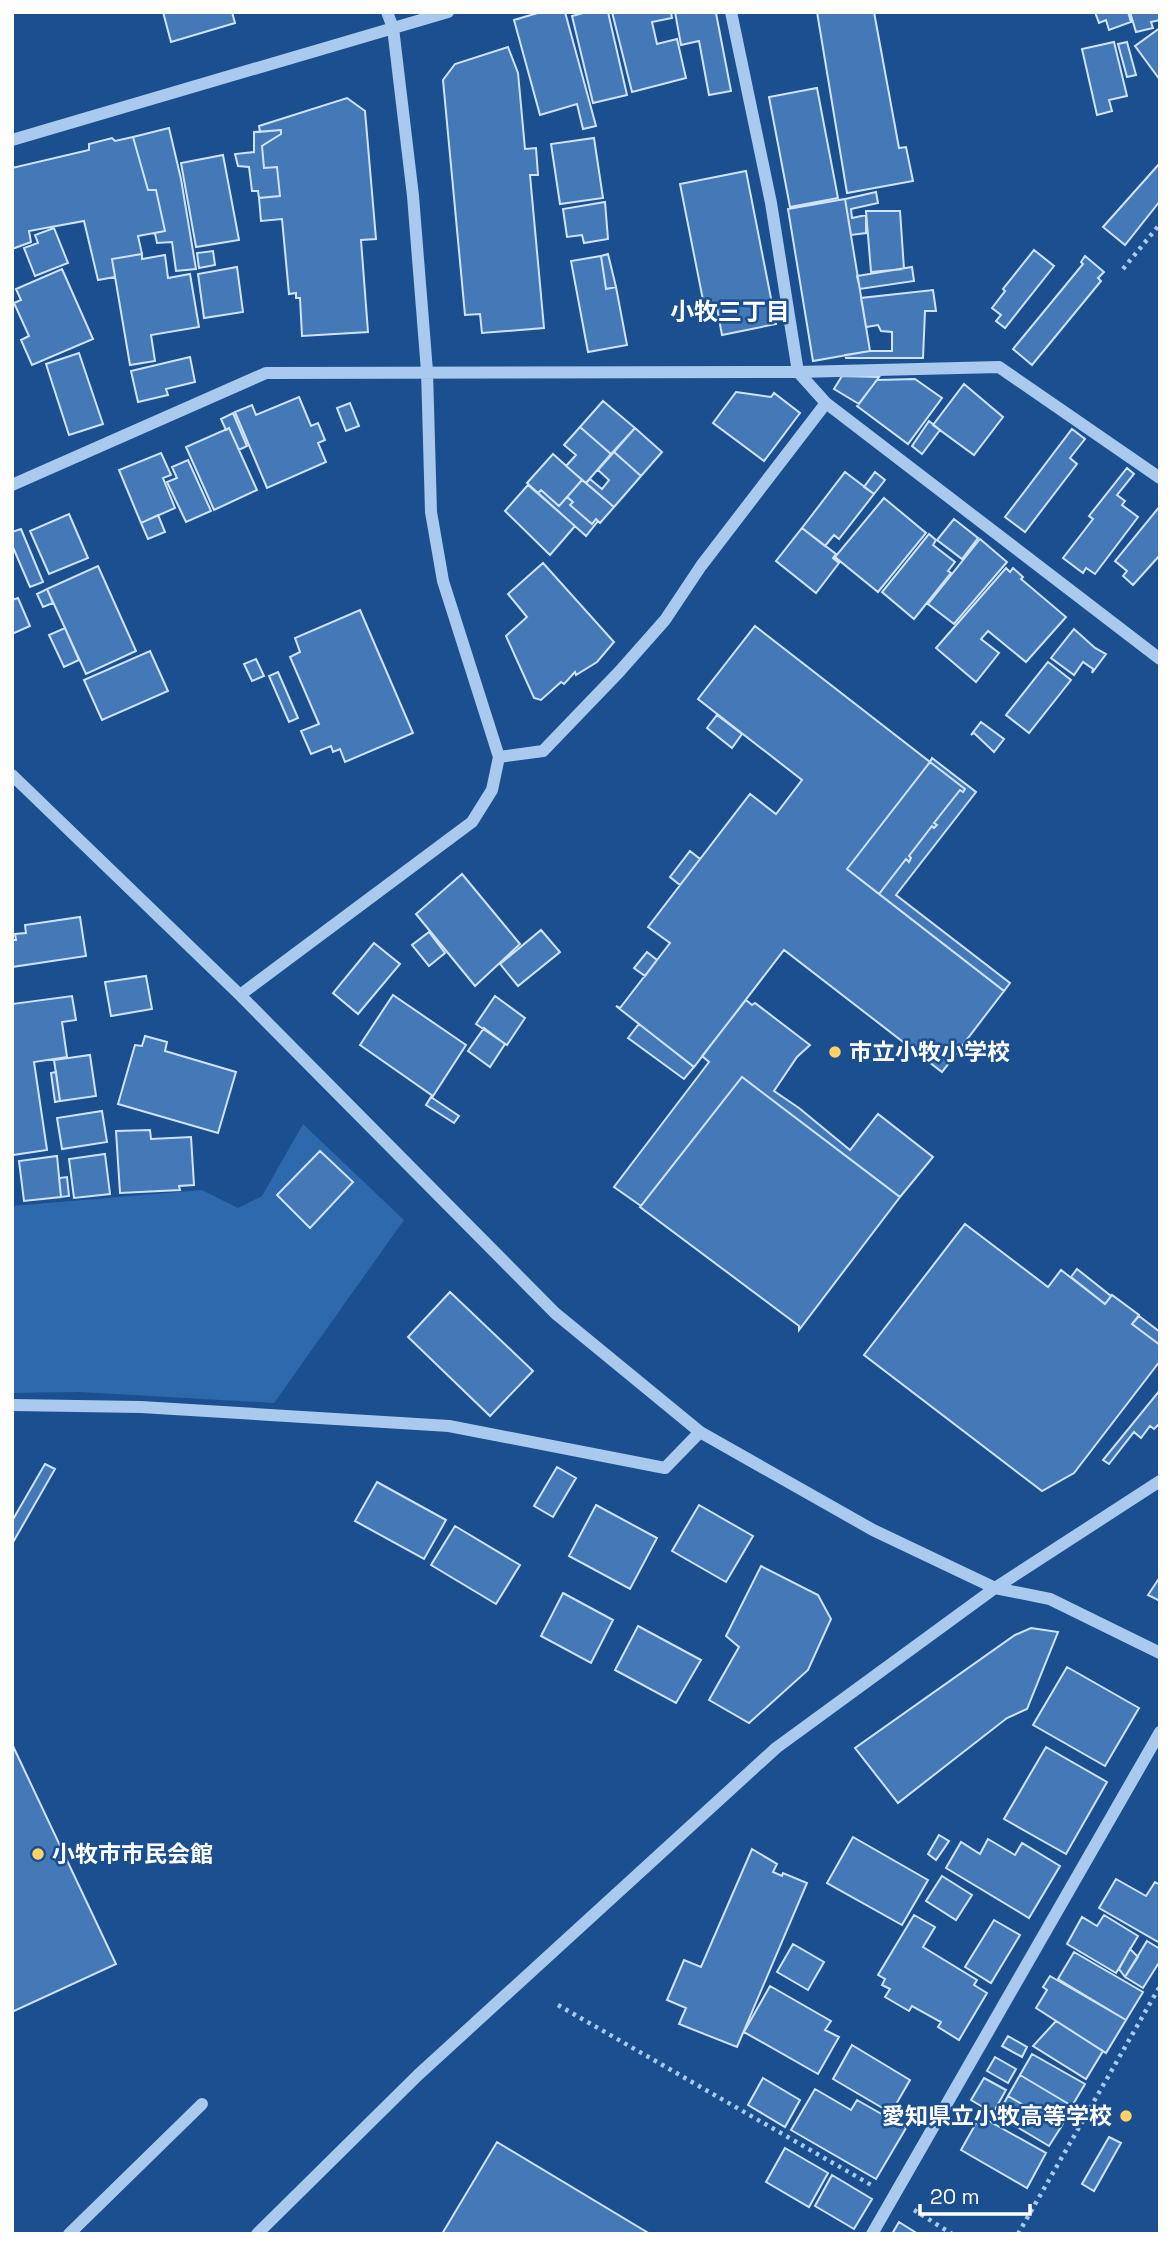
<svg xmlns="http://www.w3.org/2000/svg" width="1172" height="2246" font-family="'Space Grotesk','Noto Sans JP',sans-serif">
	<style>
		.green { fill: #2e69ad }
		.building { fill: #4478b7; stroke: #cfe3fa; stroke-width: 2 }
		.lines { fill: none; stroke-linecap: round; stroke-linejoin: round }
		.path { stroke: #a9c9ee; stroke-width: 4.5; stroke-dasharray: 3.5 5; stroke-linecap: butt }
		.minor { stroke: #a9c9ee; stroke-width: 12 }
		.poi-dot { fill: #ffd166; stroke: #1b4f8f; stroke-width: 2.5 }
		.labels { text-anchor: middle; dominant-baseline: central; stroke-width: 5; stroke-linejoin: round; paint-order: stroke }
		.poi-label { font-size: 23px; font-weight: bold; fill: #fff; stroke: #1b4f8f; text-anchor: start }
		.neighbourhood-label { font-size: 24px; font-weight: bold; fill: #fff; stroke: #1b4f8f }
	</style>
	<rect width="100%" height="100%" fill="#1b4f8f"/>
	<path class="green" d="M 303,1124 L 404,1220 L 274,1403 L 79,1392 L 12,1393 L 12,1206 L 202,1190 L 238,1208 L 262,1196 Z"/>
	<path class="building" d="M 163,12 L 232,12 L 235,23 L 171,42 Z
		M 541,12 L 565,12 L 596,126 L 583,129 L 577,104 L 540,115 L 514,20 Z
		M 587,12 L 608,12 L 627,95 L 593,103 L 572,16 Z
		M 612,12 L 671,12 L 672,18 L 652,22 L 657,44 L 677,39 L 686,78 L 632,92 Z
		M 675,12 L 716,13 L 731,91 L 709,95 L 699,41 L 681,45 Z
		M 817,12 L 874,12 L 899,148 L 906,147 L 913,181 L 847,193 Z
		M 1095,12 L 1128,12 L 1131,22 L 1109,30 L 1106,20 L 1099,23 Z
		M 1130,12 L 1160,12 L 1160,20 L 1151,22 L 1153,28 L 1136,32 Z
		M 1160,28 L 1160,80 L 1135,46 Z
		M 1114,42 L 1127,96 L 1109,100 L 1112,111 L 1097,115 L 1082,49 Z
		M 1127,42 L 1136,75 L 1127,77 L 1118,44 Z
		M 508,47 L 518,73 L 525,149 L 536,148 L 538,175 L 530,175 L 544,328 L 482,333 L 480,314 L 465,315 L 443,80 L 455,64 Z
		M 817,88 L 838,198 L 790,207 L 769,97 Z
		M 347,98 L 365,111 L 376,239 L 361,240 L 368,332 L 302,336 L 300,298 L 296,298 L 296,293 L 289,294 L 282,219 L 261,221 L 259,198 L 280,196 L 277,167 L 264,168 L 262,146 L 281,134 L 281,130 L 260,132 L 259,126 Z
		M 169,128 L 181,179 L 196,269 L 176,271 L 172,242 L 157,243 L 155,233 L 165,231 L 156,190 L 148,190 L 133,137 Z
		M 281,130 L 281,134 L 262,146 L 264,168 L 277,167 L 280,196 L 259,198 L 258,191 L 252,191 L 249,167 L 238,166 L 235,154 L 254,152 L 254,132 Z
		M 133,137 L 148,190 L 156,190 L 165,231 L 138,236 L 142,254 L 112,259 L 115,277 L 98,280 L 84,221 L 29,231 L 31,242 L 12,249 L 12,168 L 89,150 L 89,144 L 112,138 L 115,141 Z
		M 594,138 L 603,198 L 560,204 L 551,144 Z
		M 223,155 L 239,240 L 196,247 L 181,163 Z
		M 1160,163 L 1160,201 L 1125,245 L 1103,227 Z
		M 746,171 L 776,324 L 722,335 L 717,308 L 705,310 L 680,184 Z
		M 876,192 L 878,203 L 851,209 L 852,218 L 866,215 L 866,233 L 851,235 L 845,199 Z
		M 845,199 L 870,351 L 813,361 L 788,209 Z
		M 605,202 L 608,239 L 584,243 L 582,235 L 567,237 L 563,209 Z
		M 866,211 L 900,211 L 904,269 L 871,272 Z
		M 54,228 L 68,263 L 35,276 L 24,248 L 38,243 L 35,235 Z
		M 1034,250 L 1054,266 L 1005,328 L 996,321 L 1001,315 L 992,308 L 1005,291 L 1003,289 Z
		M 213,251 L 215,265 L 199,268 L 197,253 Z
		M 142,254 L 142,259 L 165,255 L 168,278 L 190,274 L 199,327 L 151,335 L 155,361 L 130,365 L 112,259 Z
		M 608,254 L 616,287 L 606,289 L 601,256 Z
		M 601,256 L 606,289 L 616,287 L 627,345 L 588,352 L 571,261 Z
		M 1085,256 L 1104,272 L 1098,278 L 1101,281 L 1032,365 L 1013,349 L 1083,264 L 1081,262 Z
		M 237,267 L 243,312 L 204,318 L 198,274 Z
		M 912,267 L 914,281 L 860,289 L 857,276 Z
		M 62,269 L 93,339 L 32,365 L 21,340 L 29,336 L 14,303 L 21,300 L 16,289 Z
		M 933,290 L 936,311 L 925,311 L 923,358 L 846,358 L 845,355 L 870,351 L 892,351 L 892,332 L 881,331 L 878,325 L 866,327 L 861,298 Z
		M 79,353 L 103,424 L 69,435 L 46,364 Z
		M 190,357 L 195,382 L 166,389 L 168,395 L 138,402 L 131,371 Z
		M 842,376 L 879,377 L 859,404 L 834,389 Z
		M 915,379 L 942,398 L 908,444 L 857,406 L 877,380 Z
		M 964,384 L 1003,417 L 974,455 L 933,425 Z
		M 736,392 L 771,397 L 774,393 L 800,413 L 764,461 L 713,423 Z
		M 299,397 L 311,426 L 318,423 L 325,440 L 318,443 L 326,462 L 267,488 L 235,412 L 252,405 L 256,415 Z
		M 603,401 L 635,428 L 611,454 L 580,427 Z
		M 350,403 L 359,426 L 346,431 L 337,408 Z
		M 233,413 L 247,446 L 239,450 L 229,428 L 226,430 L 221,419 Z
		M 929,421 L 940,430 L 922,454 L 912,446 Z
		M 580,427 L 611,454 L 586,483 L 566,466 L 576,455 L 564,445 Z
		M 229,428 L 257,490 L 214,510 L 186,447 Z
		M 635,428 L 662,452 L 641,476 L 614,452 Z
		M 1072,429 L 1085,439 L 1070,458 L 1077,464 L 1025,532 L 1005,517 Z
		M 614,452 L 641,476 L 614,507 L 586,483 L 590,479 L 602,489 L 609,480 L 598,470 Z
		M 161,453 L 171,475 L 163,478 L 175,508 L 141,523 L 119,470 Z
		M 553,454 L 582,480 L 559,506 L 541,490 L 538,493 L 527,483 Z
		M 188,460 L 211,511 L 186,522 L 167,482 L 177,478 L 172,467 Z
		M 1127,468 L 1134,474 L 1117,495 L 1125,501 L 1122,505 L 1138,517 L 1095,574 L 1086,568 L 1083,573 L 1063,558 L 1093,519 L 1089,516 Z
		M 845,472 L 874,494 L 839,539 L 834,535 L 825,546 L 802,528 Z
		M 875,472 L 885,480 L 874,494 L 864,487 Z
		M 582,480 L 614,507 L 600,523 L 596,519 L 592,524 L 570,505 L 573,502 L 567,497 Z
		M 528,485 L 575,526 L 550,555 L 505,511 Z
		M 541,490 L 559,506 L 567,497 L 573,502 L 570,505 L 592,524 L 596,519 L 598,521 L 586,536 L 538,493 Z
		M 884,498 L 926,533 L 878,592 L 835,557 Z
		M 1160,506 L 1160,555 L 1133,585 L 1123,576 L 1127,571 L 1115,561 Z
		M 69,514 L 88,558 L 49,574 L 30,531 Z
		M 158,515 L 165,532 L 148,539 L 141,523 Z
		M 954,519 L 978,538 L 962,559 L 937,540 Z
		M 802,528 L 836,554 L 833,558 L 839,563 L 816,593 L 776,561 Z
		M 21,529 L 43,582 L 30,587 L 12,545 L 12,532 Z
		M 929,534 L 936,540 L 933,545 L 955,562 L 948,571 L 951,573 L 914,619 L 882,592 Z
		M 980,539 L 1007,562 L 954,624 L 928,604 Z
		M 543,563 L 614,642 L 597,662 L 576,675 L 575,672 L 564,684 L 561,682 L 541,700 L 534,698 L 506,636 L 527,617 L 508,594 Z
		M 98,566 L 136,651 L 86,674 L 47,589 Z
		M 1006,568 L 1010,572 L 1013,568 L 1023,577 L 1021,579 L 1066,617 L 1026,662 L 988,631 L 981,639 L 999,653 L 976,682 L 936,648 Z
		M 47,589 L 53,603 L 43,607 L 37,594 Z
		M 18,598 L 30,626 L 12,634 L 12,600 Z
		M 360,610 L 413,733 L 345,762 L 340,749 L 333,752 L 331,746 L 311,754 L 301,731 L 319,724 L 290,657 L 300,652 L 295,638 Z
		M 755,626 L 930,762 L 847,869 L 1004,991 L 942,1072 L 784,950 L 694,1067 L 616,1006 L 620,1008 L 670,943 L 648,927 L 750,794 L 776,814 L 802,780 L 698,699 Z
		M 65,628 L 79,660 L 64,667 L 49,635 Z
		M 1074,629 L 1095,648 L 1106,654 L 1092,673 L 1093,669 L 1083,662 L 1074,675 L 1051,658 Z
		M 150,651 L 168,691 L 102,720 L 84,680 Z
		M 256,659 L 264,676 L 252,681 L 244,664 Z
		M 1048,662 L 1071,680 L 1029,733 L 1006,715 Z
		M 278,672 L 298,718 L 289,722 L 269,676 Z
		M 717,715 L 742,734 L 732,748 L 707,728 Z
		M 981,722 L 1004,739 L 994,752 L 974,733 L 971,735 Z
		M 932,758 L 976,792 L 896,895 L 1010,983 L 1004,991 L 879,894 L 906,859 L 909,862 L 911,858 L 909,856 L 932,826 L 934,828 L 937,825 L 934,823 L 960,790 L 963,792 L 965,789 L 930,762 Z
		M 930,762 L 965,789 L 963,792 L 960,790 L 934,823 L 937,825 L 934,828 L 932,826 L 909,856 L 911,858 L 909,862 L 906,859 L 879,894 L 847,869 Z
		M 690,851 L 700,859 L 680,885 L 670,877 Z
		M 462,874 L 520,944 L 475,986 L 416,914 Z
		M 80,917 L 86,956 L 12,967 L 12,940 L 16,940 L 15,934 L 26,933 L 25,925 Z
		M 541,930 L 560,952 L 518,986 L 500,964 Z
		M 429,932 L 445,953 L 429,966 L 412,945 Z
		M 374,943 L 400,964 L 358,1014 L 333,993 Z
		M 647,952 L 657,960 L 645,976 L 634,968 Z
		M 146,976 L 152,1009 L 111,1016 L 105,982 Z
		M 393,995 L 466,1045 L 433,1096 L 360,1045 Z
		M 72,996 L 76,1020 L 62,1022 L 67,1057 L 34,1062 L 47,1150 L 13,1155 L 12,1004 Z
		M 495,996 L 525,1018 L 507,1045 L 476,1024 Z
		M 746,1000 L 752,1005 L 755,1003 L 810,1045 L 797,1057 L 774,1091 L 799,1108 L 850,1150 L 878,1114 L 933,1157 L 900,1197 L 742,1077 L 641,1206 L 614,1187 L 709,1062 L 702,1056 Z
		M 639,1024 L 694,1067 L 684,1079 L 628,1038 Z
		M 484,1028 L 505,1044 L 490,1067 L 468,1051 Z
		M 145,1036 L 167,1042 L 165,1051 L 236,1072 L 218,1133 L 118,1104 L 135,1045 L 142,1046 Z
		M 90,1055 L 96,1096 L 60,1101 L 54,1060 Z
		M 56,1072 L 60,1101 L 55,1102 L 51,1073 Z
		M 742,1077 L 900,1197 L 799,1330 L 799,1326 L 640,1207 Z
		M 431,1097 L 459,1116 L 454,1123 L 426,1105 Z
		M 102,1111 L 107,1142 L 62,1149 L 57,1118 Z
		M 150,1130 L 151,1139 L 191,1137 L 194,1185 L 179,1186 L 180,1190 L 120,1193 L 116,1131 Z
		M 320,1151 L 353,1182 L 310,1228 L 277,1195 Z
		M 105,1154 L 110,1194 L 74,1198 L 69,1159 Z
		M 57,1156 L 61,1197 L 24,1201 L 19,1161 Z
		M 67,1177 L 69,1196 L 61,1197 L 59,1178 Z
		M 965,1224 L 1048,1287 L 1061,1270 L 1105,1304 L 1112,1295 L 1139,1315 L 1132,1324 L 1160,1345 L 1160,1361 L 1074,1473 L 1042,1491 L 864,1355 Z
		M 1077,1269 L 1111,1296 L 1105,1304 L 1071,1277 Z
		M 450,1292 L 533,1371 L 490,1416 L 408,1337 Z
		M 1139,1316 L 1160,1332 L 1160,1345 L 1132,1324 Z
		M 1160,1390 L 1160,1423 L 1154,1429 L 1150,1426 L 1141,1438 L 1134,1432 L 1109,1464 L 1103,1460 Z
		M 45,1464 L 55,1469 L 12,1544 L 12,1521 Z
		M 557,1467 L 576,1478 L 553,1517 L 534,1506 Z
		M 377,1482 L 446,1520 L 424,1559 L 355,1521 Z
		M 596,1505 L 657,1538 L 630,1589 L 569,1556 Z
		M 699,1505 L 753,1536 L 726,1582 L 672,1551 Z
		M 455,1526 L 520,1565 L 496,1604 L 431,1565 Z
		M 761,1566 L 818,1595 L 831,1619 L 808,1670 L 749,1723 L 709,1700 L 739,1647 L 726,1636 Z
		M 1160,1577 L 1160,1601 L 1148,1595 Z
		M 563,1593 L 613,1620 L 591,1663 L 541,1636 Z
		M 638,1626 L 701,1660 L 676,1703 L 615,1670 Z
		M 1031,1628 L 1058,1632 L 1027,1709 L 1007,1718 L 898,1803 L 855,1748 L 1015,1635 Z
		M 1067,1667 L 1139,1708 L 1105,1766 L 1033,1725 Z
		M 12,1744 L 116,1964 L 12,2012 Z
		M 1046,1747 L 1107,1782 L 1066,1854 L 1004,1819 Z
		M 939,1835 L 949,1841 L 936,1860 L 928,1854 Z
		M 853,1837 L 928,1880 L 902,1925 L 827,1883 Z
		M 988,1839 L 1015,1855 L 1022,1843 L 1060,1866 L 1029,1918 L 946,1868 L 961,1842 L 980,1854 Z
		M 752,1849 L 777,1864 L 773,1872 L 782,1876 L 783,1873 L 807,1883 L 737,2047 L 679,2024 L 686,2008 L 667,2000 L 684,1960 L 701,1967 Z
		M 942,1876 L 972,1895 L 956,1920 L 926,1901 Z
		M 1116,1879 L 1146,1896 L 1155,1882 L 1160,1885 L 1160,1943 L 1099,1908 Z
		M 914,1915 L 935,1927 L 923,1947 L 977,1980 L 974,1985 L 987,1993 L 959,2040 L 938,2027 L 941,2022 L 912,2006 L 909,2011 L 885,1997 L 890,1989 L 882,1985 L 885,1979 L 878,1975 Z
		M 1104,1915 L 1138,1936 L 1116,1973 L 1067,1944 L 1082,1917 L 1097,1926 Z
		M 994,1920 L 1020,1935 L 991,1983 L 965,1967 Z
		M 1147,1941 L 1160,1949 L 1160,1961 L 1143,1988 L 1125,1977 Z
		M 793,1944 L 824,1962 L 808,1990 L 777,1972 Z
		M 1130,1949 L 1138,1957 L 1125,1977 L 1119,1969 Z
		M 1074,1952 L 1143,1992 L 1126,2020 L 1058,1979 Z
		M 1050,1976 L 1126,2020 L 1106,2053 L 1036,2008 L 1047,1990 L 1043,1987 Z
		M 770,1986 L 831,2021 L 825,2030 L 839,2037 L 818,2074 L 744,2032 Z
		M 1056,2021 L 1103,2051 L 1086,2079 L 1033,2046 Z
		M 1008,2036 L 1027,2047 L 1022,2057 L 1002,2046 Z
		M 852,2045 L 910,2080 L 891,2113 L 833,2079 Z
		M 1032,2054 L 1085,2084 L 1072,2106 L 1020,2075 Z
		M 995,2057 L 1016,2069 L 1008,2083 L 987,2071 Z
		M 1020,2075 L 1072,2106 L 1061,2127 L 1008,2096 Z
		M 763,2078 L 800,2100 L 785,2127 L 748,2105 Z
		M 984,2078 L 1006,2090 L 993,2113 L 971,2100 Z
		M 815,2089 L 851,2110 L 857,2100 L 906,2128 L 876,2179 L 791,2130 Z
		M 1008,2096 L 1061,2127 L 1049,2146 L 997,2115 Z
		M 980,2116 L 1046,2153 L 1027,2188 L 961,2150 Z
		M 1109,2137 L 1121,2143 L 1094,2191 L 1082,2184 Z
		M 497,2142 L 650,2234 L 442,2234 Z
		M 785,2148 L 828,2173 L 809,2207 L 766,2182 Z
		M 832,2175 L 872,2199 L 854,2229 L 815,2206 Z
		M 899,2222 L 918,2234 L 892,2234 Z"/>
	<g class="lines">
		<path class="path" d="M 1123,269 L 1160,224
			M 558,2005 L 873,2186
			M 914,2210 L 952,2234
			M 1018,2234 L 1160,1986"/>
		<path class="minor" d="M 731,12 L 771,203 L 798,372 L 999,367 L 1160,478
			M 12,140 L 448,12
			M 12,485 L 266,373 L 798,372 L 826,403 L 1160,659
			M 499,757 L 543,751 L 619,672 L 665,620 L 701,566 L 826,403
			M 12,775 L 240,995 L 555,1313 L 700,1432 L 873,1530 L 995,1588 L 1050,1599 L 1160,1653
			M 240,995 L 472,822 L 492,790 L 499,757 L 443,581 L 431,512 L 427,371 L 413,196 L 393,28 L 387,12
			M 12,1405 L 141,1407 L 449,1426 L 665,1468 L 700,1432
			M 69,2234 L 202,2104
			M 257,2234 L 418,2075 L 776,1748 L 995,1588 L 1160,1481
			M 872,2234 L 1160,1732"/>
	</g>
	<g class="poi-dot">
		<circle cx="835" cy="1052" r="7"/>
		<circle cx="38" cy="1854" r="7"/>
		<circle cx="1126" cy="2116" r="7"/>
	</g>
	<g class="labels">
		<g class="poi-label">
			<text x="849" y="1052">市立小牧小学校</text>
			<text x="52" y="1854">小牧市市民会館</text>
			<text x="1112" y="2116" text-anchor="end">愛知県立小牧高等学校</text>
		</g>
		<g class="neighbourhood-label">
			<text x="730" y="311">小牧三丁目</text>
		</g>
	</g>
	<rect width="1172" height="2246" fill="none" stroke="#ffffff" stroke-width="28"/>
	<path d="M920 2204v10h110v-10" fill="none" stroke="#ffffff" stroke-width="3.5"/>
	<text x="930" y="2204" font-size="21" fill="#ffffff" stroke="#1b4f8f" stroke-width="5" paint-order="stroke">20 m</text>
</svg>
